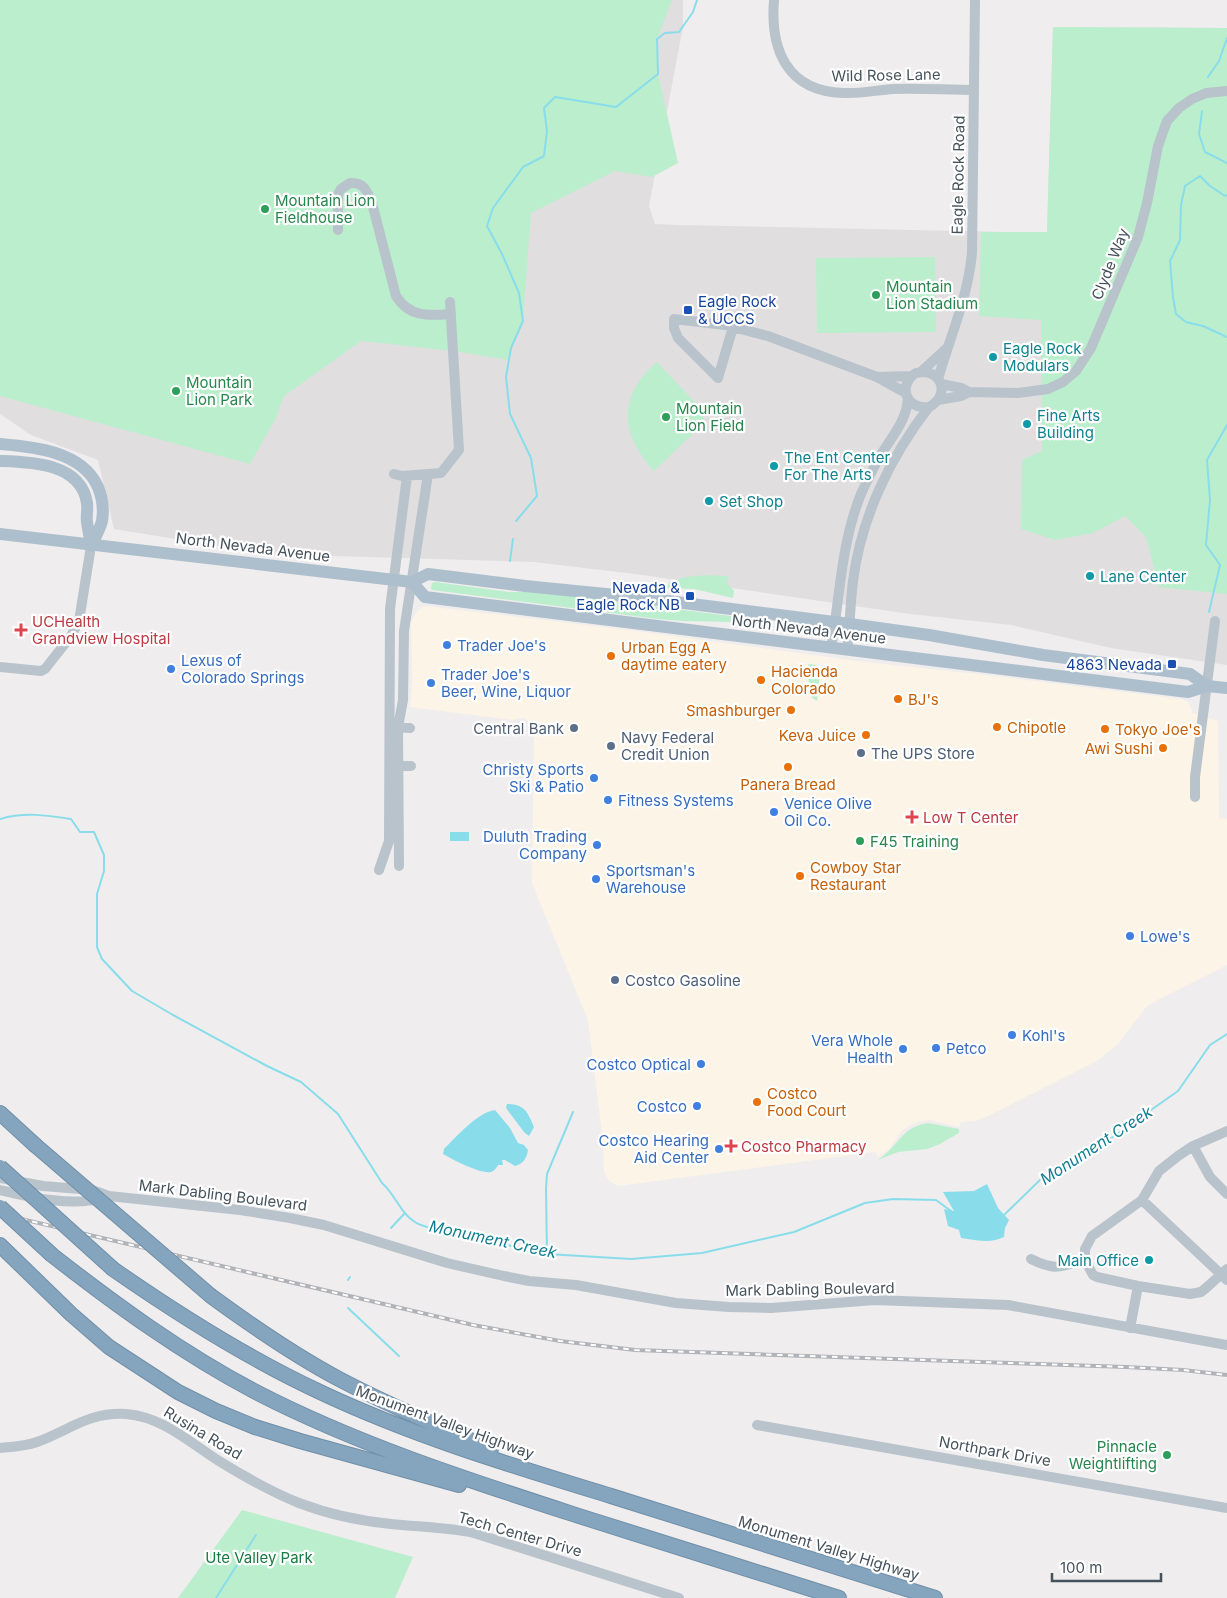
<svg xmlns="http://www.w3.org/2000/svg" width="1227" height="1598" font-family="Inter,sans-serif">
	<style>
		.commercial { fill: #fcf4e6 }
		.education { fill: #e1dee0 }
		.green { fill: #bec }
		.water { fill: #89ddeb }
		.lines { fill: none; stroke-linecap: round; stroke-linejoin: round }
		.stream { stroke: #89ddeb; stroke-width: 2 }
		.highway-casing { stroke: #708fa8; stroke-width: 16 }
		.minor { stroke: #b9c3cb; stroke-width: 10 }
		.major { stroke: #adbfcd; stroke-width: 12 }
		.highway { stroke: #85a4bd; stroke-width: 14 }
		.rail-casing { stroke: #b0b3b8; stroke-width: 4 }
		.rail { stroke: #fff; stroke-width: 2; stroke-dasharray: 5.5; stroke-linecap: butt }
		.highway-bridge-casing { stroke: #708fa8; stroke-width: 16; stroke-linecap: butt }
		.highway-bridge { stroke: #85a4bd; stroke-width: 14 }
		.leisure-dot { fill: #2e9e5b; stroke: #fff; stroke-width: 2 }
		.transit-dot { fill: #1a4fb4; stroke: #fff; stroke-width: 2 }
		.culture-dot { fill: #0f9aa8; stroke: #fff; stroke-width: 2 }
		.health-dot { fill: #e0444e; stroke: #fff; stroke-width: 2 }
		.shop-dot { fill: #3f7fe0; stroke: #fff; stroke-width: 2 }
		.food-dot { fill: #e8710a; stroke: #fff; stroke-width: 2 }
		.service-dot { fill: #5c6f8a; stroke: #fff; stroke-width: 2 }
		.labels { text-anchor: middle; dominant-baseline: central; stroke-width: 4.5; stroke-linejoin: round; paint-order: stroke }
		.street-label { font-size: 15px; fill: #46525b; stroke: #fff }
		.leisure-label { font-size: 15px; fill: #27864d; stroke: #fff; text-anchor: start }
		.transit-label { font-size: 15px; fill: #164399; stroke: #fff; text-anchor: end }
		.culture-label { font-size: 15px; fill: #0d838f; stroke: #fff; text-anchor: start }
		.health-label { font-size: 15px; fill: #be3a42; stroke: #fff; text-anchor: start }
		.shop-label { font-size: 15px; fill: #366cbe; stroke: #fff; text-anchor: start }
		.food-label { font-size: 15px; fill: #c56008; stroke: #fff; text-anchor: start }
		.service-label { font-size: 15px; fill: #4e5e75; stroke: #fff; text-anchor: start }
		.park-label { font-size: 15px; fill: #177c42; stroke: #fff }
		.water-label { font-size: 16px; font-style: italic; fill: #0e7e90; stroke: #fff }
	</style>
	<rect width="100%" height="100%" fill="#f0edee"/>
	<path class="commercial" d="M 425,606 L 629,630 L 865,662 L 977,674 L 1181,699 L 1188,702 L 1193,713 L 1218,721 L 1219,818 L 1227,819 L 1227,965 L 1159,999 L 1146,1007 L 1118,1044 L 1097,1061 L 986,1117 L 975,1121 L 961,1122 L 959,1127 L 929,1120 L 918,1122 L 908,1126 L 900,1133 L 889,1149 L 878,1157 L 875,1152 L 618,1186 L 609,1181 L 604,1172 L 603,1142 L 588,1020 L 532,883 L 534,739 L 532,724 L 524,718 L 512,720 L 410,707 L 412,683 L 411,623 L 414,616 L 418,610 Z"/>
	<path class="education" d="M 0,0 L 683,0 L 683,27 L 649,206 L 655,224 L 678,225 L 1047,233 L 1053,27 L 1227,28 L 1227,665 L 1111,648 L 1011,625 L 910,614 L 635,574 L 534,562 L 269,554 L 114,529 L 98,460 L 31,435 L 0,414 Z"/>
	<path class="green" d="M 0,0 L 672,0 L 657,39 L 658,74 L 678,163 L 652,177 L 615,171 L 531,213 L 523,321 L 511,348 L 509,360 L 453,351 L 361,341 L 284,396 L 276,418 L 250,464 L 0,396 Z
		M 1053,27 L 1227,28 L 1227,594 L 1159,587 L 1146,537 L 1125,516 L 1093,533 L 1055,540 L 1021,529 L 1022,460 L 1042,451 L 1041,320 L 979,316 L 981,232 L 1047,232 Z
		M 935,257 L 936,332 L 817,333 L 816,258 Z
		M 657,362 L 702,410 L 704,419 L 700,427 L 654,471 C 620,434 617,396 657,362 Z
		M 706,575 L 729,576 L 727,583 L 734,591 L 733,598 L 694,589 L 667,588 L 669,582 L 685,577 Z
		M 435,582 L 509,592 L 540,592 L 769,621 L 768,625 C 731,620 695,623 658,619 L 432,590 L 431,588 L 432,583 Z
		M 809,664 L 816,665 L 820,673 L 817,701 L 811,697 L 812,694 L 809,692 L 810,686 L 808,678 L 814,673 L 808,667 Z
		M 928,1123 L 959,1129 L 959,1133 L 938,1145 L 927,1149 L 898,1152 L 878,1160 C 899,1146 901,1127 928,1123 Z
		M 242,1510 L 413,1557 L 395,1598 L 178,1598 Z"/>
	<path class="water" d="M 450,832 L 469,832 L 469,841 L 450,841 Z
		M 507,1104 C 525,1104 528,1113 534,1127 L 529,1136 L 524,1132 L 506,1108 Z
		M 495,1110 L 510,1128 L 518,1143 L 524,1145 L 528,1150 C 527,1158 523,1164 515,1166 L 505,1160 L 502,1160 L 503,1165 L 498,1165 C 498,1166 494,1171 493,1171 C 485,1177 452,1159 443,1154 L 444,1149 C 456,1137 478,1112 495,1110 Z
		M 987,1184 L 998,1208 L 1009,1220 L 1005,1228 L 1004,1237 C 990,1244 977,1240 961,1238 L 959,1230 L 948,1226 L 944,1209 L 954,1211 L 943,1192 L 974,1191 Z"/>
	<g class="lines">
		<path class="stream" d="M 1208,77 L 1219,61 L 1227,38
			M 1202,111 L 1199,134 L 1205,152 L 1227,163
			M 1227,195 L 1225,196 L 1210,186 L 1200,176 L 1185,186 L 1181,205 L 1180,240 L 1170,261 L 1173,297 L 1176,314 L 1186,322 L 1203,326 L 1227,337
			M 516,521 L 537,496 L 531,458 L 510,414 L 506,377 L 511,348 L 523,321 L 519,293 L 502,254 L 487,226 L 493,208 L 523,167 L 544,156 L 547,131 L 544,108 L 555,97 L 616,107 L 658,74 L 657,39 L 665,33 L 679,32 L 693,12 L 697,0
			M 510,561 L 513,539
			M 1209,612 L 1220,565 L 1206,545 L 1210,500 L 1207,460 L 1227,425
			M 0,819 C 24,812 46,815 71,819 L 80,832 L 94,832 L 104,855 L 104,871 L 97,894 L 97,947 L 102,959 L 132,991 L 173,1015 L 267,1066 L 301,1082 L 338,1114 L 382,1183 C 395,1194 400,1213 415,1222 C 419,1225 425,1226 430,1228 L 547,1254 L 631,1259 L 702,1253 L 794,1232 L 865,1203 L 893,1199 L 936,1200 L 951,1211
			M 1003,1216 L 1042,1178 L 1100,1146 L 1178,1091 L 1210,1045 L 1227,1034
			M 391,1228 L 405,1213
			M 547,1254 L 546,1188 L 547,1174 L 573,1112
			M 348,1280 L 350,1277
			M 348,1308 L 399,1356
			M 216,1598 L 256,1535"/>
		<defs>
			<path id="highway" d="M 0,1113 L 35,1145
				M 0,1245 L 71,1314 L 109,1347 L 178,1392 L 216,1411 L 255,1427 L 300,1441 L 459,1485
				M 52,1255 C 116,1305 182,1353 254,1391 C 358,1445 471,1481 582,1517 C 668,1544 753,1571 839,1598
				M 113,1269 C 179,1315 247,1358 320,1392 C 413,1436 513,1466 611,1496 C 719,1530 827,1564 935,1598
				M 211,1296 C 252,1326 294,1355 339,1379 C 388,1405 440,1427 491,1449"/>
		</defs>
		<use href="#highway" class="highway-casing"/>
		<path class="minor" d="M 774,0 C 770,50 787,91 843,93 C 860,94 877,90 893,89 C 920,88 947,90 974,90
			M 338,230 L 338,194 L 341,189 L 350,183 C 364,182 367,191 372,203 L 396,296 C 409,317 428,316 451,314
			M 733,327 L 718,378 L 678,338 L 674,328 L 674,319 L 725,325 L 768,336 L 877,377 L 906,393
			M 922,371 L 947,348
			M 877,377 L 911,376
			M 938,379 C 950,337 968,297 972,253 L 975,0
			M 941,384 L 961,388 L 969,392
			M 938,400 L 961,396 L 969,392 L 1018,393 L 1048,389 L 1063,382 L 1076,371 L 1091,348 L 1138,237 L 1147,203 L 1158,146 L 1167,121 L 1179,108 L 1192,99 L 1206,93 L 1227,91
			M 394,474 L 402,476 L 441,473 L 459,450 L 450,302
			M 831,648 C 840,597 841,543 861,494 C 867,481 874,466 882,453 C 893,435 906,421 908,399
			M 847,650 C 850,628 850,604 853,581 C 861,518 890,457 929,407 C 952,395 941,367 916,373 C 897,385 906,410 929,407
			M 0,667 L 41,671 L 45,669 L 71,636 L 79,621 L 91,546
			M 391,727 L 410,728
			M 392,766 L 411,766
			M 1195,797 L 1195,777 L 1215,621
			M 399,866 L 398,727 L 403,700 L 404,631 L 428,474
			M 379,870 L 389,841 L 390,609 L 407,476
			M 1227,1131 L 1193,1146 L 1178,1156 L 1159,1171 L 1142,1200 L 1092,1236 L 1085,1249 L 1085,1260 L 1093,1275 L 1097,1277 L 1138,1286 L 1190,1294 L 1201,1292 L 1206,1288 L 1227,1269
			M 1193,1146 L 1210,1177 L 1227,1194
			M 0,1178 L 43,1186 L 92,1190 L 109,1196 L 240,1210 L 290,1218 L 324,1225 L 447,1263 L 504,1276 L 529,1281 L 576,1285 L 676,1303 L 729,1307 L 771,1308 L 875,1300 L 1008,1305 L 1227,1345
			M 0,1190 C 30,1197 73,1207 102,1198
			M 1142,1200 L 1227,1280
			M 1031,1259 C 1055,1271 1060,1267 1085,1260
			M 1130,1328 L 1138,1286
			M 757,1425 L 1227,1508
			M 0,1448 C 12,1447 26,1446 37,1442 C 70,1430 88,1412 126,1414 C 163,1417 189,1442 219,1461 C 245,1477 271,1492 299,1503 C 328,1514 360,1521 391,1524 C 419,1527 446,1527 474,1533 L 679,1598"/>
		<path class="major" d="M 0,444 C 34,447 82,451 98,487 C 102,497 104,509 102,521 C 100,529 95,538 91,546
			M 0,461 C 31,462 81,463 87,503 C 88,509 86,516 87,522 C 88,530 90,538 91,546
			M 0,534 L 412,582 L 428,574 L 525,586 L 636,597 L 850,624 L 929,635 L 1043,655 L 1190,674 L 1207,686
			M 412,582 L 425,597 L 1188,692 L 1207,686 L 1227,688"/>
		<use href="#highway" class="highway"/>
		<defs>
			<path id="rail" d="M 0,1214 L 473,1325 L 560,1341 L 635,1350 L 1126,1367 L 1183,1370 L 1227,1375"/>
		</defs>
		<use href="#rail" class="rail-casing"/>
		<use href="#rail" class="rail"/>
		<defs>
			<path id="highway-bridge" d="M 35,1145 L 211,1296
				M 0,1167 L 113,1269
				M 0,1207 L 52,1255"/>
		</defs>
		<use href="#highway-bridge" class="highway-bridge-casing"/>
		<use href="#highway-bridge" class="highway-bridge"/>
	</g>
	<g class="leisure-dot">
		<circle cx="265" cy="209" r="5"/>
		<circle cx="876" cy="295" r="5"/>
		<circle cx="176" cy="391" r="5"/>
		<circle cx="666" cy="417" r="5"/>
		<circle cx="860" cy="841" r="5"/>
		<circle cx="1167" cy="1455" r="5"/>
	</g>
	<g class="transit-dot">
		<rect x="683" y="305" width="10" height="10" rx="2.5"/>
		<rect x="685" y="591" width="10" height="10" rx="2.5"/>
		<rect x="1167" y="659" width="10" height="10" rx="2.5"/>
	</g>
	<g class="culture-dot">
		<circle cx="993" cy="357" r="5"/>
		<circle cx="1027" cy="424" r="5"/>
		<circle cx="774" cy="466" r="5"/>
		<circle cx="709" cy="501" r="5"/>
		<circle cx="1090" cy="576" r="5"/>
		<circle cx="1149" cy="1260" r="5"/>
	</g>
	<g class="health-dot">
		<path d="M18.5 622.5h5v5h5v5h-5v5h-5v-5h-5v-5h5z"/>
		<path d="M909.5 809.5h5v5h5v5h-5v5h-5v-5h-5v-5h5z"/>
		<path d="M728.5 1138.5h5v5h5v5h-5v5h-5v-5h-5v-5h5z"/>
	</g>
	<g class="shop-dot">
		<circle cx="447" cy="645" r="5"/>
		<circle cx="171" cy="669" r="5"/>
		<circle cx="431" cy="683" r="5"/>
		<circle cx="594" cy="778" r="5"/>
		<circle cx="608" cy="800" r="5"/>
		<circle cx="774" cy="812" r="5"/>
		<circle cx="597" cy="845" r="5"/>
		<circle cx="596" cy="879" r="5"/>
		<circle cx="1130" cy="936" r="5"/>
		<circle cx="1012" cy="1035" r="5"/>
		<circle cx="936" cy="1048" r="5"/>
		<circle cx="903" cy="1049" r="5"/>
		<circle cx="701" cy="1064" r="5"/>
		<circle cx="697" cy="1106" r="5"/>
		<circle cx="719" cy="1149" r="5"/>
	</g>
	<g class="food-dot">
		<circle cx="611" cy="656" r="5"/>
		<circle cx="761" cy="680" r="5"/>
		<circle cx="898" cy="699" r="5"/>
		<circle cx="791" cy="710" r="5"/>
		<circle cx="997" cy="727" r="5"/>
		<circle cx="1105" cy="729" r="5"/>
		<circle cx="866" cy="735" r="5"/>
		<circle cx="1163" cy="748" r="5"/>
		<circle cx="788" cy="767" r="5"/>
		<circle cx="800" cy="876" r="5"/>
		<circle cx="757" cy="1102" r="5"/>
	</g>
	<g class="service-dot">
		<circle cx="574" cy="728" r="5"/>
		<circle cx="611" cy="746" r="5"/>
		<circle cx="861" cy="753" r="5"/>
		<circle cx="615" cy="980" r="5"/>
	</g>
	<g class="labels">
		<g class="street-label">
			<text transform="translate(886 75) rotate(-1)">Wild Rose Lane</text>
			<text transform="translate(958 175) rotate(-89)">Eagle Rock Road</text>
			<text transform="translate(1110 264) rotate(-68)">Clyde Way</text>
			<text transform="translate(253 547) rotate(7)">North Nevada Avenue</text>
			<text transform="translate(809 629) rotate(7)">North Nevada Avenue</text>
			<text transform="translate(223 1195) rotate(7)">Mark Dabling Boulevard</text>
			<text transform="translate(810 1289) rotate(-1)">Mark Dabling Boulevard</text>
			<text transform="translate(445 1422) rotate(20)">Monument Valley Highway</text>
			<text transform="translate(203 1433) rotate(31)">Rusina Road</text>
			<text transform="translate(995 1451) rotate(10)">Northpark Drive</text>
			<text transform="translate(520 1534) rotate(16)">Tech Center Drive</text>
			<text transform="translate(829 1548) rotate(17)">Monument Valley Highway</text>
		</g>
		<g class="leisure-label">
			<text x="275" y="200">Mountain Lion<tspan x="275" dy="17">Fieldhouse</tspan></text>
			<text x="886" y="286">Mountain<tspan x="886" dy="17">Lion Stadium</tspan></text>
			<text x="186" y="382">Mountain<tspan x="186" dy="17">Lion Park</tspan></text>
			<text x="676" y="408">Mountain<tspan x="676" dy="17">Lion Field</tspan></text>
			<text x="870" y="841">F45 Training</text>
			<text x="1157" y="1446" text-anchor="end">Pinnacle<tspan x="1157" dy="17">Weightlifting</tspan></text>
		</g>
		<g class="transit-label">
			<text x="698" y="301" text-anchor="start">Eagle Rock<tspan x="698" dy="17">&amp; UCCS</tspan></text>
			<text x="680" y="587">Nevada &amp;<tspan x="680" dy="17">Eagle Rock NB</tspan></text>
			<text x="1162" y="664">4863 Nevada</text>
		</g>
		<g class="culture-label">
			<text x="1003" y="348">Eagle Rock<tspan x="1003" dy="17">Modulars</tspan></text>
			<text x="1037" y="415">Fine Arts<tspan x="1037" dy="17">Building</tspan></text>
			<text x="784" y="457">The Ent Center<tspan x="784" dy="17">For The Arts</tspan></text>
			<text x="719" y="501">Set Shop</text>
			<text x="1100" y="576">Lane Center</text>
			<text x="1139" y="1260" text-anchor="end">Main Office</text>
		</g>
		<g class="health-label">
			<text x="32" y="621">UCHealth<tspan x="32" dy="17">Grandview Hospital</tspan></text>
			<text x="923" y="817">Low T Center</text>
			<text x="741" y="1146">Costco Pharmacy</text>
		</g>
		<g class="shop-label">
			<text x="457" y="645">Trader Joe's</text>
			<text x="181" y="660">Lexus of<tspan x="181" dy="17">Colorado Springs</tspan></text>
			<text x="441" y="674">Trader Joe's<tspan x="441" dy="17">Beer, Wine, Liquor</tspan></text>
			<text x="584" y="769" text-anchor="end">Christy Sports<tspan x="584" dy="17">Ski &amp; Patio</tspan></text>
			<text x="618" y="800">Fitness Systems</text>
			<text x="784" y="803">Venice Olive<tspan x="784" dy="17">Oil Co.</tspan></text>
			<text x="587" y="836" text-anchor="end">Duluth Trading<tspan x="587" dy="17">Company</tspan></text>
			<text x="606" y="870">Sportsman's<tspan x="606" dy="17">Warehouse</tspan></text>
			<text x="1140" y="936">Lowe's</text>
			<text x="1022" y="1035">Kohl's</text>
			<text x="893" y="1040" text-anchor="end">Vera Whole<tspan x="893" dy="17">Health</tspan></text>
			<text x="946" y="1048">Petco</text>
			<text x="691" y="1064" text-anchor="end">Costco Optical</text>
			<text x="687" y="1106" text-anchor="end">Costco</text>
			<text x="709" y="1140" text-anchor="end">Costco Hearing<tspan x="709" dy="17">Aid Center</tspan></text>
		</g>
		<g class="food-label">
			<text x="621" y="647">Urban Egg A<tspan x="621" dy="17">daytime eatery</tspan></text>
			<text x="771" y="671">Hacienda<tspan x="771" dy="17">Colorado</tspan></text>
			<text x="908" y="699">BJ's</text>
			<text x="781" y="710" text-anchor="end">Smashburger</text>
			<text x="1007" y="727">Chipotle</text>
			<text x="1115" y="729">Tokyo Joe's</text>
			<text x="856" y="735" text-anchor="end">Keva Juice</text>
			<text x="1153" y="748" text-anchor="end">Awi Sushi</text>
			<text x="788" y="784" text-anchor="middle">Panera Bread</text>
			<text x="810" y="867">Cowboy Star<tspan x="810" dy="17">Restaurant</tspan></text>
			<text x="767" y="1093">Costco<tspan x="767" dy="17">Food Court</tspan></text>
		</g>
		<g class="service-label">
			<text x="564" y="728" text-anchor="end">Central Bank</text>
			<text x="621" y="737">Navy Federal<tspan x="621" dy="17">Credit Union</tspan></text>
			<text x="871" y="753">The UPS Store</text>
			<text x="625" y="980">Costco Gasoline</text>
		</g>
		<g class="park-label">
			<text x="259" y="1557">Ute Valley Park</text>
		</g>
		<g class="water-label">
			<text transform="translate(1096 1145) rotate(-33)">Monument Creek</text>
			<text transform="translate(493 1239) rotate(12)">Monument Creek</text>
		</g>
	</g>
	<path d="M1052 1573v8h109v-8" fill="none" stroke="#46525b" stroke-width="2.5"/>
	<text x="1060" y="1573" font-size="15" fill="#46525b" stroke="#ffffff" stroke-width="4" paint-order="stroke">100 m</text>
</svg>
